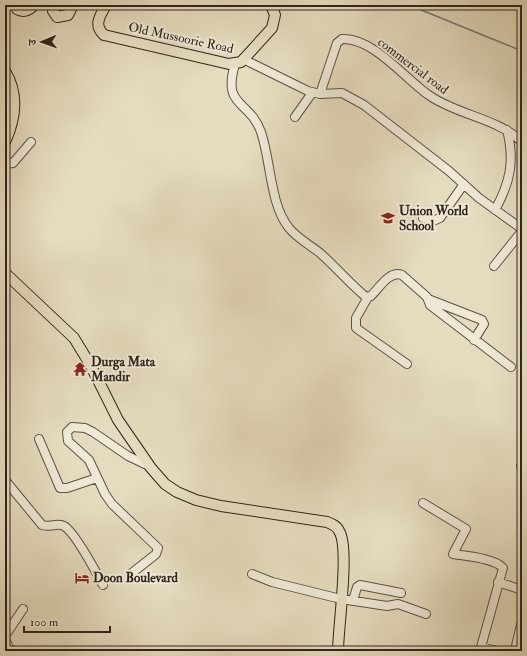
<svg xmlns="http://www.w3.org/2000/svg" width="527" height="656" font-family="'IM FELL Double Pica','Noto Serif Devanagari',serif">
	<style>
		.lines { fill: none; stroke-linecap: round; stroke-linejoin: round }
		.stream { stroke: #6f7d7b; stroke-width: 1.5 }
		.minor-casing { stroke: #5d5245; stroke-width: 10 }
		.major-casing { stroke: #30241d; stroke-width: 12 }
		.minor { stroke: #eee8d5; stroke-width: 8 }
		.major { stroke: #e5dbbe; stroke-width: 10 }
		.labels { text-anchor: middle; dominant-baseline: central; stroke-width: 4; stroke-linejoin: round; paint-order: stroke }
		.street-label { font-size: 13px; fill: #30241d; stroke: #eee8d5 }
		.poi-label { font-size: 13px; font-weight: bold; fill: #30241d; stroke: #eee8d5; text-anchor: start }
	</style>
	<rect width="100%" height="100%" fill="#e5dbbe"/>
	<filter id="stains"><feTurbulence type="fractalNoise" baseFrequency=".005" numOctaves="4"/><feColorMatrix values="0 0 0 0 .2 0 0 0 0 .09 0 0 0 0 .02 0 0 0 .5 -.17"/></filter>
	<radialGradient id="worn" r=".72"><stop offset=".6" stop-color="#630" stop-opacity="0"/><stop offset="1" stop-color="#630" stop-opacity=".3"/></radialGradient>
	<g class="lines">
		<path class="stream" d="M 409,5 L 522,51"/>
		<defs>
			<path id="minor" d="M 243,59 L 308,91 L 320,94 L 342,93 L 364,105 L 449,171 L 479,198 L 522,229
				M 235,64 C 222,108 249,99 261,132 C 271,161 270,205 289,228 C 297,238 310,245 320,253 C 336,267 350,284 366,297 L 371,296 C 379,288 390,270 402,275 L 427,297 L 430,305 L 511,367
				M 320,94 L 337,43 L 342,39 C 373,37 406,80 430,96 C 458,115 499,119 522,142
				M 295,117 L 312,93
				M 5,164 L 13,163 L 31,142
				M 495,210 C 510,183 515,161 507,130
				M 423,218 L 433,221 L 440,218 L 464,184
				M 494,266 L 522,231
				M 368,297 L 356,318 L 356,328 L 407,364
				M 428,299 L 482,320 L 484,324 L 474,340
				M 39,439 L 60,488 L 67,488 L 97,478
				M 521,466 L 522,467
				M 5,480 L 42,525 C 49,528 58,522 64,526 C 75,532 96,572 103,585
				M 423,503 L 466,529 L 453,554 C 466,556 495,558 503,568 L 481,647 L 497,651
				M 132,573 L 156,554 L 158,548 L 112,504 L 105,494 L 89,460 L 68,441 L 67,432 L 72,427 L 85,428 L 93,432 L 128,456 L 151,467
				M 252,574 L 272,582 L 341,599 L 387,606 L 398,604 L 426,614
				M 498,582 L 522,590
				M 353,601 L 357,587 L 360,585 L 401,593
				M 522,621 L 516,646 L 522,650
				M 5,636 L 23,609
				M 5,639 L 9,648 L 14,651"/>
			<path id="major" d="M 16,5 L 17,9 C 23,13 30,10 34,5
				M 53,5 L 53,11 L 57,17 L 68,15 L 73,5
				M 106,5 C 100,16 93,25 104,35 L 229,64 L 241,62 L 272,28 L 275,15 L 271,5
				M 5,71 C 19,94 16,118 5,142
				M 5,273 L 74,338 L 91,366 L 118,420 L 151,468 L 165,484 L 177,492 L 196,500 L 221,506 L 327,522 C 332,524 337,526 339,531 C 350,547 338,628 338,651"/>
		</defs>
		<use href="#minor" class="minor-casing"/>
		<use href="#major" class="major-casing"/>
		<use href="#minor" class="minor"/>
		<use href="#major" class="major"/>
	</g>
	<defs>
		<symbol id="school-bare" viewBox="-9 -9 18 18"><path d="M0-5L7-2L0 1L-7-2ZM-4 1L0 2.5L4 1V4Q0 6-4 4Z" fill="#8f2418" stroke="#eee8d5" stroke-width="2.5" paint-order="stroke"/></symbol>
		<symbol id="temple-bare" viewBox="-9 -9 18 18"><path d="M0-6L5-2H3V0L6.5 2.5H4V6H1.5V3h-3V6H-4V2.5H-6.5L-3 0V-2H-5Z" fill="#8f2418" stroke="#eee8d5" stroke-width="2.5" paint-order="stroke"/></symbol>
		<symbol id="hotel-bare" viewBox="-9 -9 18 18"><path d="M-6-4.5h1.5V1H6V5H4.5V3h-9V5H-6ZM-4 0a1.8 1.8 0 1 1 3.6 0ZM.5 0V-2.5h3Q6-2.5 6 0Z" fill="#8f2418" stroke="#eee8d5" stroke-width="2.5" paint-order="stroke"/></symbol>
	</defs>
	<g fill-rule="evenodd">
		<use href="#school-bare" x="378" y="208" width="20" height="20"/>
		<use href="#temple-bare" x="70" y="359" width="20" height="20"/>
		<use href="#hotel-bare" x="72" y="568" width="20" height="20"/>
	</g>
	<g class="labels">
		<g class="street-label">
			<text transform="translate(181 38) rotate(12)">Old Mussoorie Road</text>
			<text transform="translate(413 66) rotate(37)">commercial road</text>
		</g>
		<g class="poi-label">
			<text x="399" y="211">Union World<tspan x="399" dy="15">School</tspan></text>
			<text x="91" y="362">Durga Mata<tspan x="91" dy="15">Mandir</tspan></text>
			<text x="93" y="578">Doon Boulevard</text>
		</g>
	</g>
	<rect width="527" height="656" fill="none" stroke="#e5dbbe" stroke-width="20"/>
	<rect x="6" y="6" width="515" height="644" fill="none" stroke="#30241d" stroke-width="2"/>
	<rect x="10" y="10" width="507" height="636" fill="none" stroke="#30241d"/>
	<g transform="translate(42 42) rotate(268)" stroke="#eee8d5" stroke-width="3" paint-order="stroke">
	<path d="M0-3L7 15L0 10L-7 15Z" fill="#30241d"/>
	<text y="-6" font-size="11" font-weight="bold" text-anchor="middle" fill="#30241d">उ</text>
	</g>
	<path d="M24 626v6h86v-6" fill="none" stroke="#30241d" stroke-width="2"/>
	<text x="30" y="626" font-size="12" fill="#30241d" stroke="#eee8d5" stroke-width="3" paint-order="stroke">100 m</text>
	<rect width="100%" height="100%" filter="url(#stains)"/>
	<rect width="100%" height="100%" fill="url(#worn)"/>
</svg>
